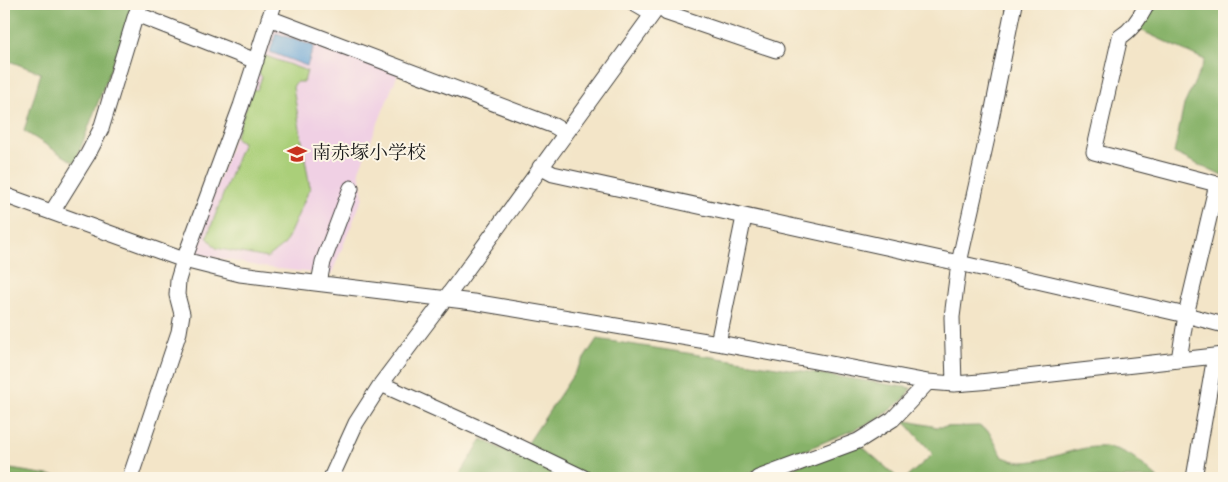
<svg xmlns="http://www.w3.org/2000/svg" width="1228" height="482" font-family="'Sorts Mill Goudy','Noto Serif JP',serif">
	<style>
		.built { fill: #f0d0e4 }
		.green { fill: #aacf79; stroke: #63764a }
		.forest { fill: #87b269; stroke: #526742 }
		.water { fill: #63a1d5; stroke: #405e78 }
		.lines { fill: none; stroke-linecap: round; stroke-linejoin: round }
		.minor-casing { stroke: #3c3a36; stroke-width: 17 }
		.minor { stroke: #fff; stroke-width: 15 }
		.labels { text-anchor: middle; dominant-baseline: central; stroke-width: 4; stroke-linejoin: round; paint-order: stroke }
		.poi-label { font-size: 19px; fill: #1c1c1c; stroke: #fcf5e5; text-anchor: start }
	</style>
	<rect width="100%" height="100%" fill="#fcf5e5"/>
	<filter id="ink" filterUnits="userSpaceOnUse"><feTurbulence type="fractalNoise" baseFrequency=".02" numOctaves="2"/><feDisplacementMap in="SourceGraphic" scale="10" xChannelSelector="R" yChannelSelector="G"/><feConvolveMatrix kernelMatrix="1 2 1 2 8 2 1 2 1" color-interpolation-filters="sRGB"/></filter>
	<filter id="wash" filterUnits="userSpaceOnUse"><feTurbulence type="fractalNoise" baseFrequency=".0096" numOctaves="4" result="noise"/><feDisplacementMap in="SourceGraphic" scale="20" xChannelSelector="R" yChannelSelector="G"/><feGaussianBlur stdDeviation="1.12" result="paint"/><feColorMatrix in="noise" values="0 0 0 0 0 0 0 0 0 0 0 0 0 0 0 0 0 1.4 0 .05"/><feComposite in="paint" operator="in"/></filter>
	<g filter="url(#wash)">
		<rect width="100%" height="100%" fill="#f3e5c8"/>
		<path class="built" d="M 273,26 L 399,71 L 359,170 L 363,197 L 331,275 L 263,267 L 193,253 Z"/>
		<path class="green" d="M 263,55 L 307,71 L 304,82 L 296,82 L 293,87 L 310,188 L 285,244 L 267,258 L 216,248 L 207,237 L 243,142 L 235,138 L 253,89 L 257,90 L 262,77 L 258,72 Z"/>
		<path class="forest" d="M 4,4 L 135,4 L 75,163 L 24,131 L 41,73 L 4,59 Z
			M 1152,4 L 1224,4 L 1224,173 L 1222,176 L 1174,153 L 1184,105 L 1205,60 L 1136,28 Z
			M 597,339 L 911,388 L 904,399 L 877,420 L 743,476 L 730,478 L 458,478 L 482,439 L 518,458 Z
			M 903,420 L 937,427 L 979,426 L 989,432 L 1003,457 C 1009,459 1016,462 1022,462 C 1055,462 1089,436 1124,452 C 1136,457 1148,470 1158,478 L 906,478 L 933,454 Z
			M 856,441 L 898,478 L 796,478 L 789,470 Z
			M 4,468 L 67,478 L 4,478 Z"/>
		<path class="water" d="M 276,33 L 314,46 L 307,66 L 270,52 Z"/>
	</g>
	<g filter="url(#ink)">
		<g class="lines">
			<defs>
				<path id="minor" d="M 635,4 L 652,14
					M 1147,4 C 1141,16 1132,30 1120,37 L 1094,152 L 1217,184 L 1186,315 L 1179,360
					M 659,6 L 667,13 L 776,50
					M 136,14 L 256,61
					M 269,18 L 554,126 L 566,133
					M 540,167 L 553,174 L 959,263 L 1186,315 L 1224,325
					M 4,195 L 184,260 L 240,274 L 473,302 L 718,343 L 928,382 L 954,384 L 980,382 L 1224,355
					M 52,212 L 88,154 L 101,129 L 136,14 L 141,4
					M 319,283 L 323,262 L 351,188
					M 718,343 L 744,217
					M 381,384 L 501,438 L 584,478
					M 954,384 L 952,317 L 959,263 L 989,129 L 1014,4
					M 130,478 L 179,332 L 182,314 L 177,295 L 178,280 L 184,260 L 241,106 L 274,4
					M 331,478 L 356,423 L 381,384 L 457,283 L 660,4
					M 758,478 L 858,441 L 893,419 L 928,382
					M 1194,478 L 1215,356"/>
			</defs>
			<use href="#minor" class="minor-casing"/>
			<use href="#minor" class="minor"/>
		</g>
	</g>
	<defs>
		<symbol id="school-bare" viewBox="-9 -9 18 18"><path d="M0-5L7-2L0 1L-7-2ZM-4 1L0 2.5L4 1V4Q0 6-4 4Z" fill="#c8321e" stroke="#fcf5e5" stroke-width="2.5" paint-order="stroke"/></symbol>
	</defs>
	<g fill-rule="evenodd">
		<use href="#school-bare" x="283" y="140" width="28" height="28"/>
	</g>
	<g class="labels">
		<g class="poi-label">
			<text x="312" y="154">南赤塚小学校</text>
		</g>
	</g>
	<rect width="1228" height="482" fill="none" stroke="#fcf5e5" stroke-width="20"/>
</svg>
